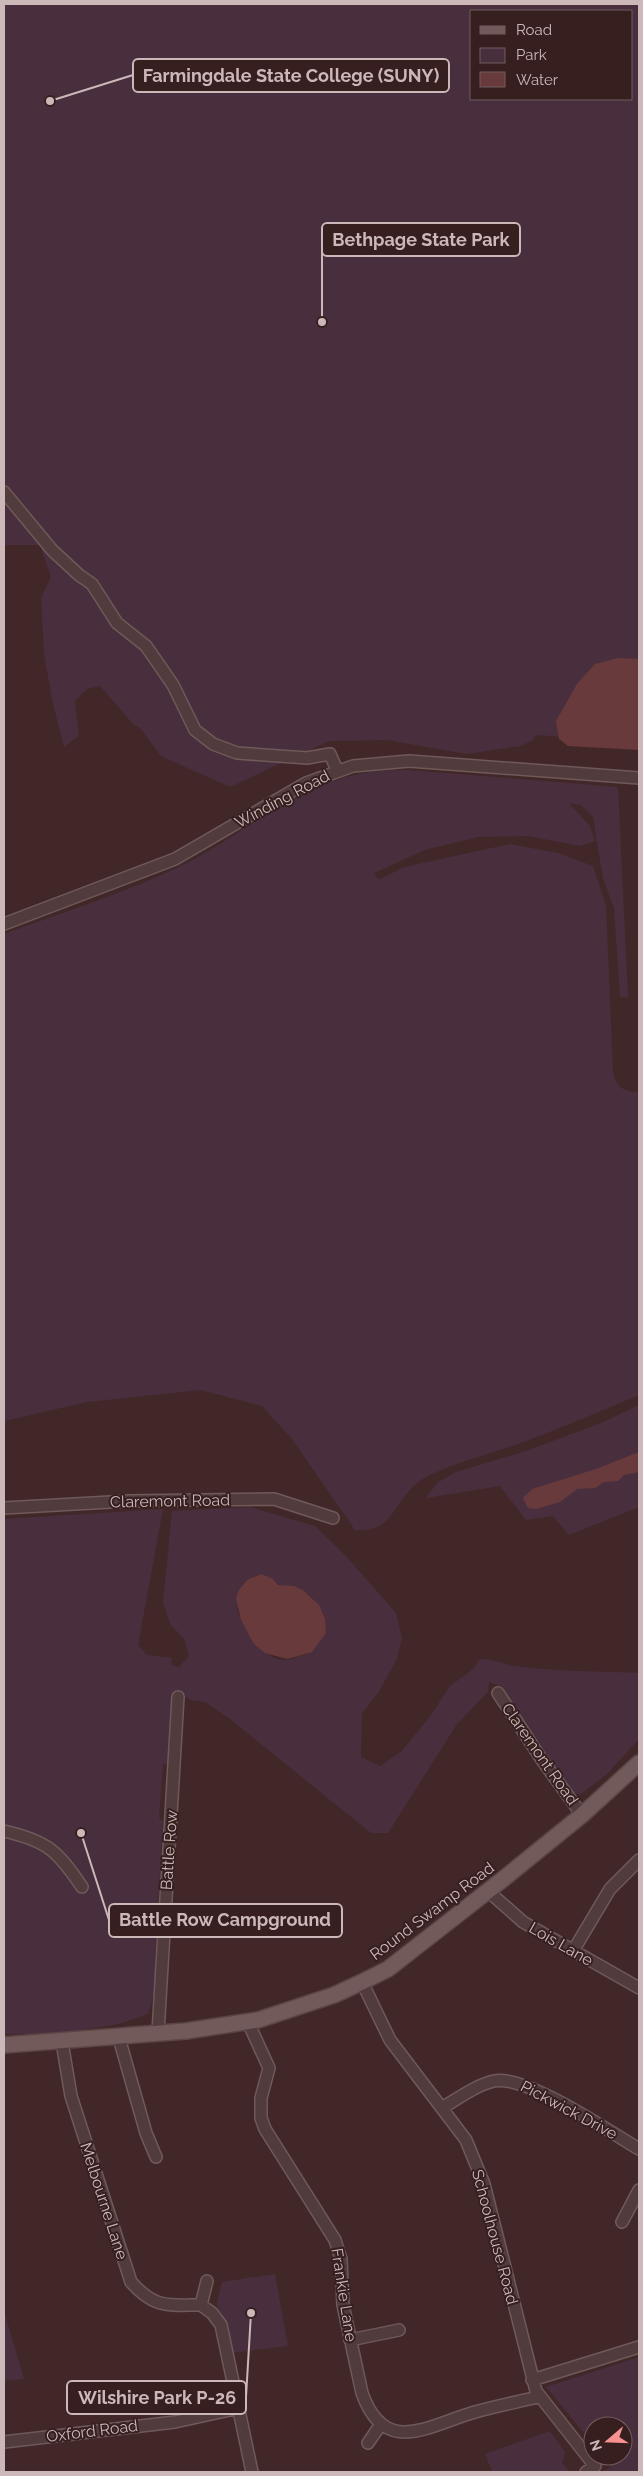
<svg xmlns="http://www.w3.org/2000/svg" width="643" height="2476" font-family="Raleway,sans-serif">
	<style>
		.green { fill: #492f3e; fill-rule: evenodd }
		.water { fill: #693a3c }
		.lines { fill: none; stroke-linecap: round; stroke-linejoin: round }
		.minor-casing { stroke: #6f5959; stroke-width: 14 }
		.major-casing { stroke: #5b4545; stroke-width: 18 }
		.minor { stroke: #523b3c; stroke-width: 11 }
		.major { stroke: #72595a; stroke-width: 15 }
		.labels { text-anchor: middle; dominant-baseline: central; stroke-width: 4; stroke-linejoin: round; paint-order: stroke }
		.street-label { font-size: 16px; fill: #ccb8b8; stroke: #371f20 }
		.leader { fill: none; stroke: #ccb8b8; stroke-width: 2 }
		.callout-dot { fill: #ccb8b8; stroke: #371f20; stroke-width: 2 }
		.callout { fill: #371f20; stroke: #ccb8b8; stroke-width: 2 }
		.callout-label { font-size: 18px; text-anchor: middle; font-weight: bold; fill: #ccb8b8 }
	</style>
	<rect width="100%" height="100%" fill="#422728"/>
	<path class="green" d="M 4,4 L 639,4 L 639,742 L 536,735 L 532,741 L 520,746 L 467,754 L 387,740 L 329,741 L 230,787 L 161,756 L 141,729 L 133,724 L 100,686 L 87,689 L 75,701 L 79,736 L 64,747 L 53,704 L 44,654 L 41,598 L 51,577 L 40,545 L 4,545 ZM 472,11 L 632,11 L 632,99 L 472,99 Z
		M 409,770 L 618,787 L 628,997 L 620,997 L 614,908 L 603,879 L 593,817 L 581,805 L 569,803 L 590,826 L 595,841 L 580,846 L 528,836 L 478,837 L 425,850 L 374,873 L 379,880 L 404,867 L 510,844 L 558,853 L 593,866 L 606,906 L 613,1073 C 618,1088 623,1092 639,1092 L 639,1395 C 598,1412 557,1430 515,1445 C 488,1454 450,1464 426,1477 C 393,1495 398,1533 355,1530 L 292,1439 L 262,1406 L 201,1390 L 87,1402 L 4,1421 L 4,934 C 63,912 125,893 181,866 C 244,835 299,781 371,772 C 383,770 396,770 409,770 Z
		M 639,1405 L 639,1507 L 569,1535 L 553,1516 L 526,1520 L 500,1486 L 426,1498 L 437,1483 L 456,1472 L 526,1451 L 601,1423 Z
		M 250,1507 L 315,1526 L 346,1556 L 396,1613 L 402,1638 L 397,1659 L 378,1693 L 362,1713 L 361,1757 L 380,1766 L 402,1751 L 431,1715 L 450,1686 L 472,1670 L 480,1659 C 493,1659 502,1664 514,1666 C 555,1672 598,1671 639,1673 L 639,1739 L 607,1774 L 581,1794 L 573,1793 L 497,1685 L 489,1682 L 488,1692 L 457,1724 L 388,1833 L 371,1833 L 230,1719 L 205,1702 L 191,1700 L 174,1691 L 169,1765 L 163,1764 L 159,1817 L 163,1822 L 155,1957 L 155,1991 L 148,2014 L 119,2024 L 50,2035 L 4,2034 L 4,1519 L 163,1509 L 138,1645 L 147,1655 L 172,1658 L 171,1665 L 179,1667 L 189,1656 L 184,1639 L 171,1625 L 163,1603 L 172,1511 ZM 262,1574 L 273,1579 L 278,1585 C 284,1587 289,1585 295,1587 C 308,1590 321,1607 325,1619 L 306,1654 C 300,1655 293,1659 287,1660 C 263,1662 244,1628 237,1609 L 248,1579 Z
		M 275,2274 L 288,2346 L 232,2353 L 226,2324 L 218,2310 L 217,2302 L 222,2282 Z
		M 4,2311 L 24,2379 L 4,2381 Z
		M 639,2357 L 639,2472 L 603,2472 L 611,2467 L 603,2456 L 623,2456 L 623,2426 L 593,2426 L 593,2444 L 546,2387 Z
		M 550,2431 L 565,2452 L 562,2463 L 570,2472 L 492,2472 L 485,2454 Z"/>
	<path class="water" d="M 618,658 L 639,659 L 639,750 L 568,746 L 559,739 L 556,721 L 577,684 L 595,664 Z
		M 639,1452 L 639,1472 L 624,1475 L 618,1481 L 604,1482 L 595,1488 L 577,1489 L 560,1502 L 536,1509 L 528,1508 L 523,1498 L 532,1489 L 596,1469 Z
		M 262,1574 L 273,1579 L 278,1585 L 294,1586 L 303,1590 L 319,1605 L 325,1619 L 326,1633 L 312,1652 L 287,1659 L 265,1653 L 254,1644 L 241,1620 L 236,1598 L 239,1590 L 248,1579 Z"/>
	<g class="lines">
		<defs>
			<path id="minor" d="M 4,492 L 52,550 L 79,575 L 92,584 L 117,623 L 146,646 L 173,685 L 195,730 L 213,744 L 237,753 L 307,758 L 330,754 L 337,770
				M 4,924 L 175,859 L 306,783 L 353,766 L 409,761 L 639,778
				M 4,1508 L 128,1501 L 274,1499 L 333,1518
				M 498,1693 L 542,1760 L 582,1815
				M 4,1831 C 47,1841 57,1850 82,1887
				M 488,1891 L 523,1922 L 639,1988
				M 573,1951 L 610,1889 L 639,1860
				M 362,1982 L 390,2040 L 466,2140 L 484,2184 L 536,2391 L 595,2466 L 586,2472
				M 248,2022 L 269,2068 L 261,2098 L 261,2118 L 265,2129 L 335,2240 L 341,2259 L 343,2305 L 362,2393 C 385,2458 429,2425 475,2412 C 496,2406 517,2402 538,2397
				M 158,2033 L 178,1697
				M 119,2038 L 146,2133 L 156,2157
				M 62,2042 L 71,2096 L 131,2282 C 155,2309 168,2305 201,2305
				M 442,2108 C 459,2098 476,2085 494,2081 C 525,2074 610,2132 639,2149
				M 622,2222 L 639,2190
				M 201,2305 L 212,2313 L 221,2325 L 252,2472
				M 201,2305 L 207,2281
				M 350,2340 L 399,2330
				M 532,2380 L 639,2347
				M 4,2442 L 175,2422 L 239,2408
				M 368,2443 L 381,2424"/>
			<path id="major" d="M 4,2045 L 186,2031 L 258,2020 L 334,1995 L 362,1982 L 388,1969 L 502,1880 L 582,1815 L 639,1763"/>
		</defs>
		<use href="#minor" class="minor-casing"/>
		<use href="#major" class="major-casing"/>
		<use href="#minor" class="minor"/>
		<use href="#major" class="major"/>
	</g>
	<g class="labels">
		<g class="street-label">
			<text transform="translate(282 799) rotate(-28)">Winding Road</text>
			<text transform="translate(170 1501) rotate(-1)">Claremont Road</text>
			<text transform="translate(540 1754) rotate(55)">Claremont Road</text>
			<text transform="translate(169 1850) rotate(-86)">Battle Row</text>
			<text transform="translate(432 1911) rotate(-37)">Round Swamp Road</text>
			<text transform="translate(561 1944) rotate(30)">Lois Lane</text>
			<text transform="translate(569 2110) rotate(28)">Pickwick Drive</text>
			<text transform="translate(104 2201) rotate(72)">Melbourne Lane</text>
			<text transform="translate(495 2237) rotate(75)">Schoolhouse Road</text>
			<text transform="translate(344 2295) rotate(81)">Frankie Lane</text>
			<text transform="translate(92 2431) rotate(-7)">Oxford Road</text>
		</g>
	</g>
	<path class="leader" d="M50 101L133 75M322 322L322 240M81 1833L109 1920M251 2313L246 2397"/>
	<g class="callout-dot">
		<circle cx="50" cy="101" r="5"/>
		<circle cx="322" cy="322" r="5"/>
		<circle cx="81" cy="1833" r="5"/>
		<circle cx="251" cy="2313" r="5"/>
	</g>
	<g class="callout">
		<rect x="133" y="59" width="316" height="33" rx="5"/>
		<rect x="322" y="223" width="198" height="33" rx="5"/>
		<rect x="109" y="1904" width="233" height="33" rx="5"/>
		<rect x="67" y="2381" width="179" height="33" rx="5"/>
	</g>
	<g class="callout-label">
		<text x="291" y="82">Farmingdale State College (SUNY)</text>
		<text x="421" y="246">Bethpage State Park</text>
		<text x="225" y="1926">Battle Row Campground</text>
		<text x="157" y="2404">Wilshire Park P-26</text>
	</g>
	<rect width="643" height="2476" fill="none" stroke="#ccb8b8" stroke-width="10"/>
	<rect x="470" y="10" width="162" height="90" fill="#371f20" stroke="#735c5d"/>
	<rect x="480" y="26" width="25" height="8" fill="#72595a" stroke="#735c5d"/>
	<text x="516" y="35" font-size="15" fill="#ccb8b8">Road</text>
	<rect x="480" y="48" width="25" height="15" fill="#492f3e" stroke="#735c5d"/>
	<text x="516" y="60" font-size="15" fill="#ccb8b8">Park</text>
	<rect x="480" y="72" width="25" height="15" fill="#693a3c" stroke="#735c5d"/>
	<text x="516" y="85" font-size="15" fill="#ccb8b8">Water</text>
	<g transform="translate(608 2441) rotate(251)"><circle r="24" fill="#371f20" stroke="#735c5d"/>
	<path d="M0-4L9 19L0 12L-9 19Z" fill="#f89191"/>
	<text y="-8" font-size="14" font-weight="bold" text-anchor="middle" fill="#ccb8b8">N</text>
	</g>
</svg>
